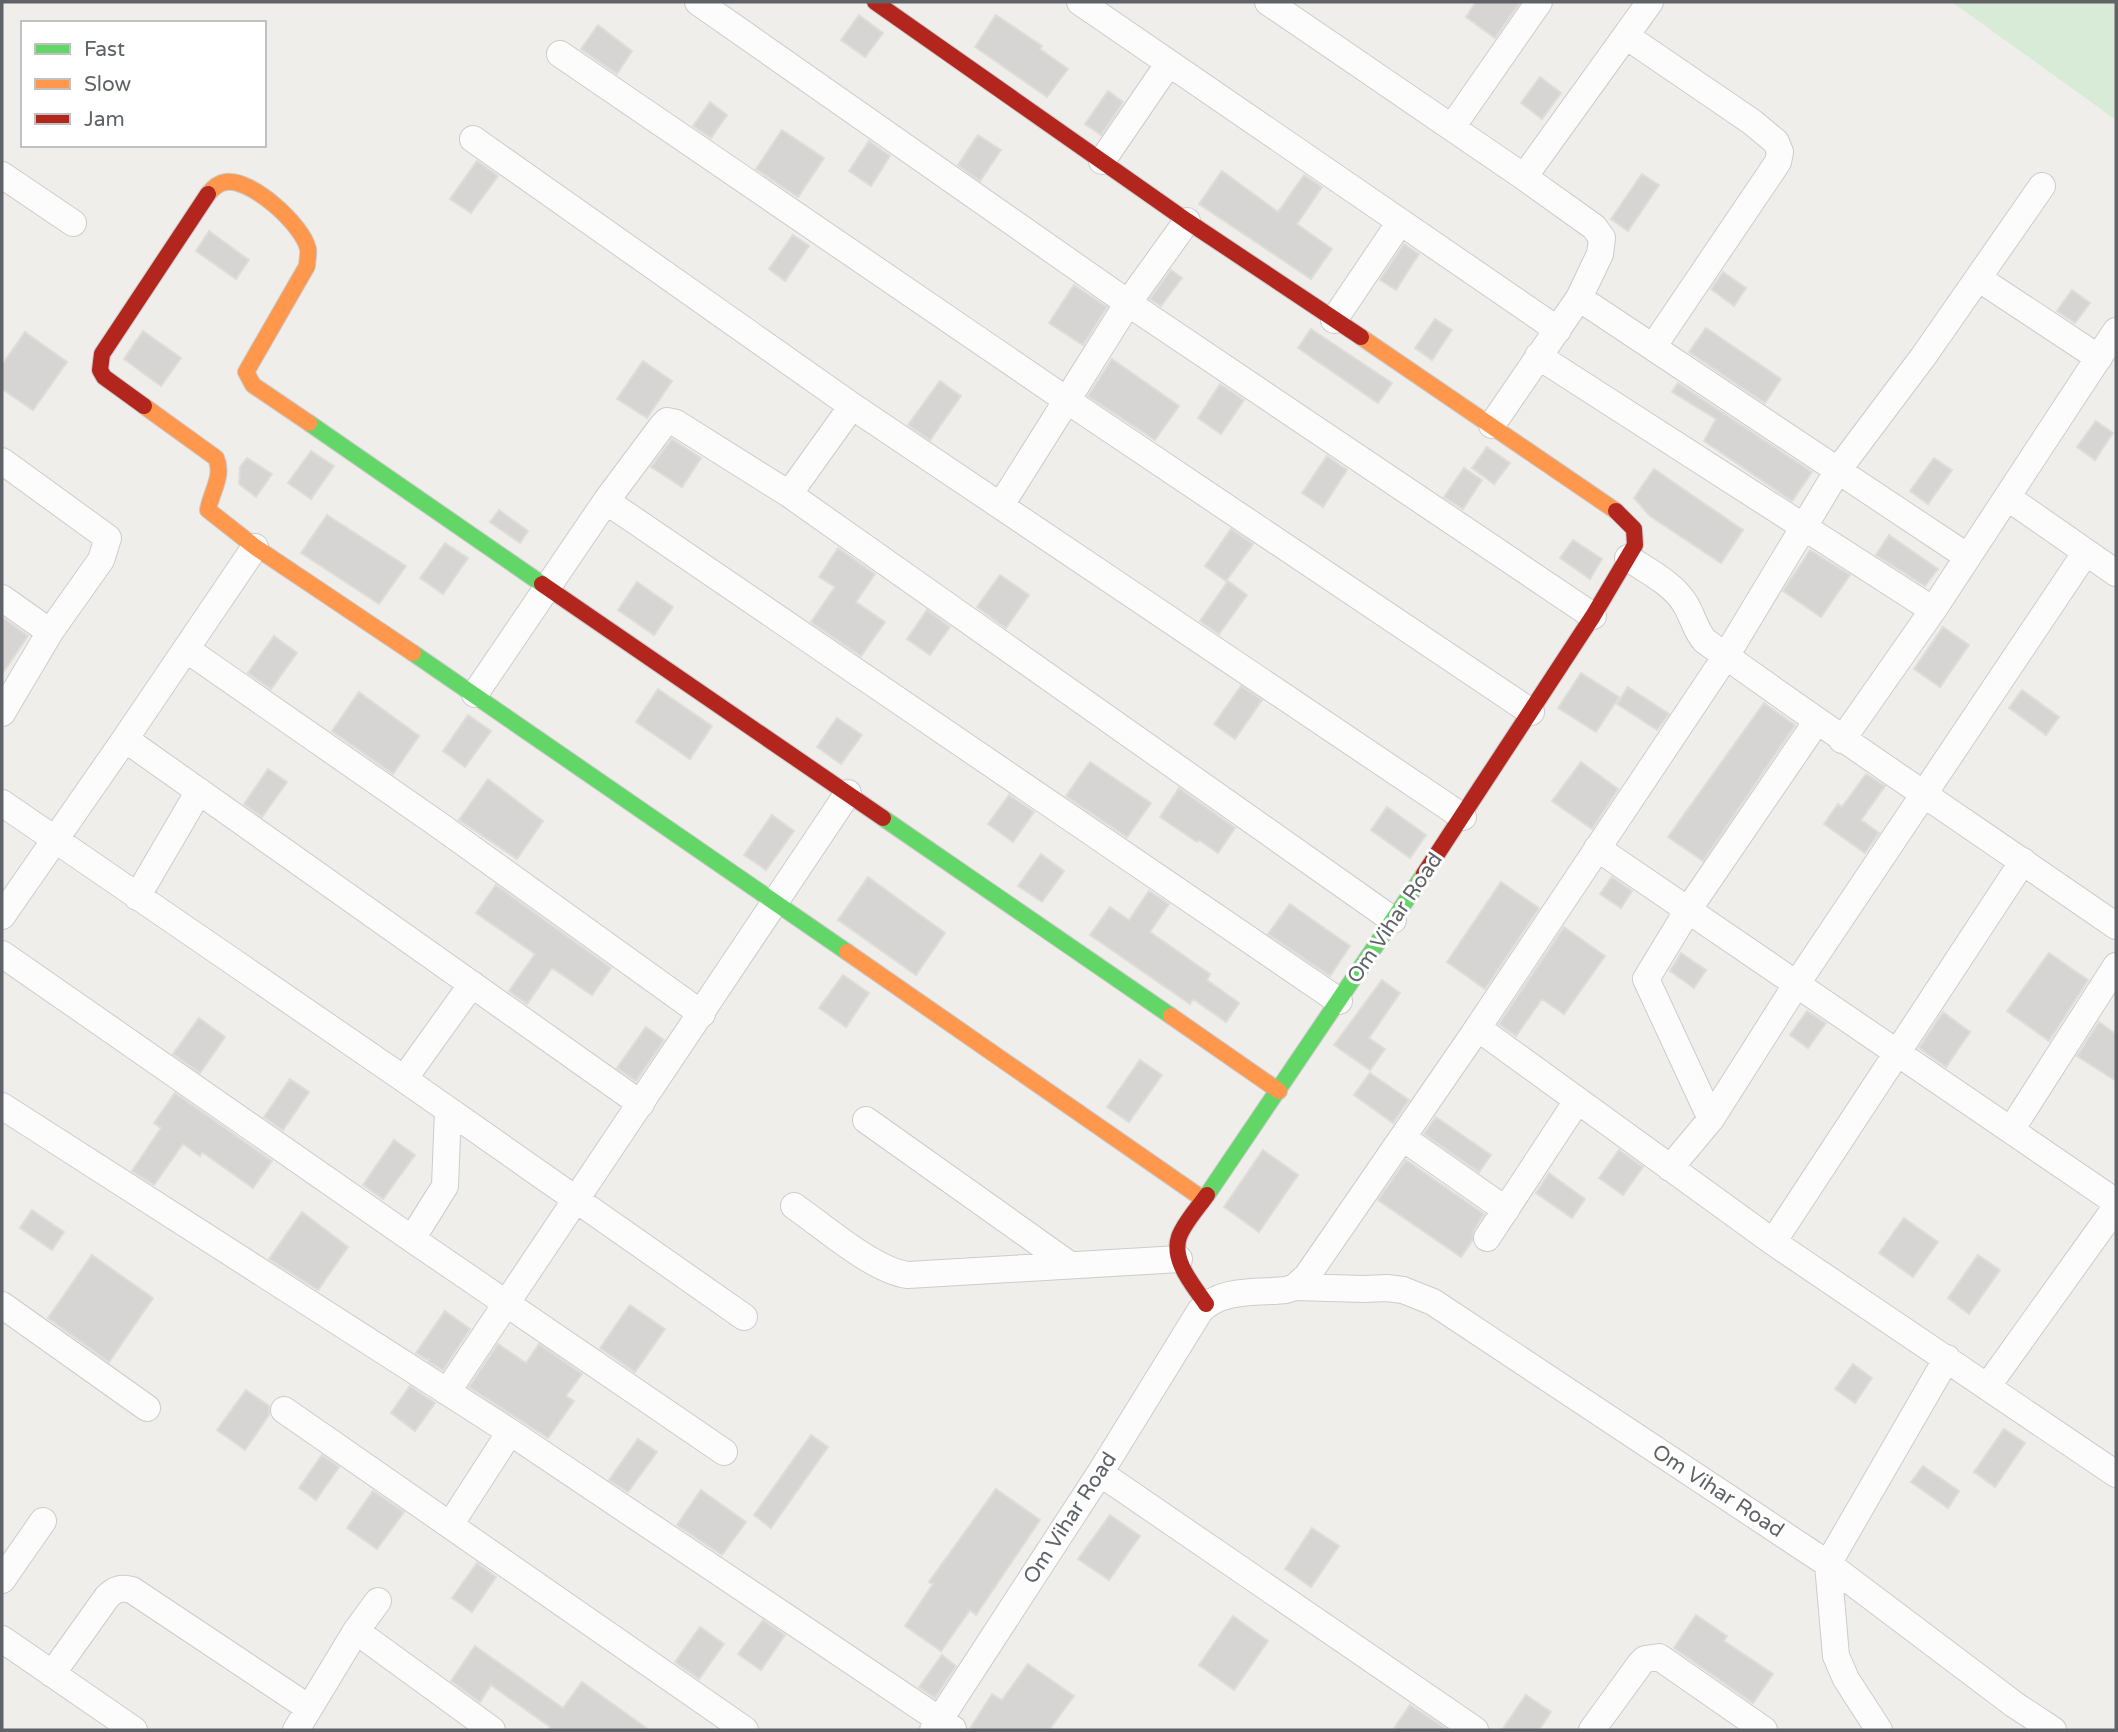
<svg xmlns="http://www.w3.org/2000/svg" width="2118" height="1732" font-family="'Varela Round',sans-serif">
	<style>
		.green { fill: #d8ebd6 }
		.building { fill: #d6d5d3; stroke: #deddd9; stroke-width: 2 }
		.lines { fill: none; stroke-linecap: round; stroke-linejoin: round }
		.street-casing { stroke: #cbcccc; stroke-width: 28 }
		.fast-casing { stroke: #cacacb; stroke-width: 18 }
		.slow-casing { stroke: #cacacb; stroke-width: 18 }
		.jam-casing { stroke: #cacacb; stroke-width: 18 }
		.street { stroke: #fdfcfc; stroke-width: 26 }
		.fast { stroke: #63d668; stroke-width: 16 }
		.slow { stroke: #ff974d; stroke-width: 16 }
		.jam { stroke: #b3261e; stroke-width: 16 }
		.labels { text-anchor: middle; dominant-baseline: central; stroke-width: 6; stroke-linejoin: round; paint-order: stroke }
		.street-label { font-size: 21px; fill: #5f6368; stroke: #fff }
	</style>
	<rect width="100%" height="100%" fill="#efeeea"/>
	<path class="green" d="M 1952,2 L 2116,2 L 2116,120 Z"/>
	<path class="building" d="M 1476,2 L 1520,2 L 1495,38 L 1466,17 Z
		M 859,15 L 883,33 L 865,57 L 841,40 Z
		M 996,15 L 1042,46 L 1040,49 L 1068,69 L 1047,97 L 975,47 Z
		M 598,25 L 632,51 L 617,74 L 581,49 Z
		M 1540,77 L 1561,93 L 1542,119 L 1521,103 Z
		M 1108,91 L 1123,102 L 1101,135 L 1085,124 Z
		M 710,102 L 727,115 L 711,138 L 693,126 Z
		M 782,130 L 824,158 L 798,197 L 756,169 Z
		M 978,135 L 1001,150 L 980,181 L 958,165 Z
		M 869,141 L 890,156 L 871,186 L 849,171 Z
		M 477,161 L 498,176 L 471,213 L 450,199 Z
		M 1222,171 L 1278,212 L 1304,175 L 1322,187 L 1297,224 L 1332,249 L 1311,279 L 1199,204 Z
		M 1642,174 L 1659,185 L 1628,231 L 1611,219 Z
		M 209,231 L 249,260 L 236,279 L 196,251 Z
		M 793,235 L 809,246 L 785,281 L 769,269 Z
		M 1404,244 L 1419,254 L 1396,290 L 1380,280 Z
		M 1171,270 L 1182,278 L 1161,306 L 1150,299 Z
		M 1723,272 L 1746,288 L 1734,306 L 1711,289 Z
		M 1074,285 L 1107,307 L 1083,345 L 1049,323 Z
		M 2072,290 L 2090,303 L 2075,323 L 2057,311 Z
		M 1435,319 L 1452,330 L 1432,360 L 1415,348 Z
		M 1706,328 L 1781,379 L 1765,403 L 1689,352 Z
		M 1311,329 L 1392,383 L 1378,403 L 1298,348 Z
		M 143,331 L 181,358 L 161,386 L 124,359 Z
		M 25,332 L 67,362 L 33,410 L 2,389 L 2,365 Z
		M 1112,359 L 1179,406 L 1155,440 L 1088,396 Z
		M 643,361 L 672,381 L 647,418 L 617,399 Z
		M 940,381 L 961,396 L 930,440 L 908,425 Z
		M 1678,383 L 1812,472 L 1792,501 L 1704,441 L 1716,419 L 1672,392 Z
		M 1220,384 L 1244,400 L 1221,434 L 1198,418 Z
		M 2096,421 L 2113,433 L 2095,460 L 2077,447 Z
		M 672,439 L 701,458 L 682,487 L 651,467 Z
		M 1487,447 L 1510,463 L 1494,484 L 1472,468 Z
		M 311,451 L 334,466 L 311,499 L 288,483 Z
		M 1327,456 L 1347,470 L 1323,507 L 1302,493 Z
		M 247,458 L 272,474 L 256,497 L 239,484 L 240,467 Z
		M 1934,458 L 1952,470 L 1928,504 L 1910,491 Z
		M 1464,468 L 1482,480 L 1463,509 L 1444,497 Z
		M 1654,469 L 1743,530 L 1721,563 L 1650,516 L 1634,498 Z
		M 499,510 L 528,531 L 520,543 L 490,522 Z
		M 327,515 L 406,566 L 379,604 L 301,553 Z
		M 1231,529 L 1253,544 L 1226,581 L 1205,566 Z
		M 1889,535 L 1938,569 L 1925,586 L 1876,555 Z
		M 1573,540 L 1602,559 L 1590,579 L 1560,558 Z
		M 445,543 L 468,558 L 443,594 L 420,578 Z
		M 838,548 L 875,574 L 856,602 L 885,622 L 861,656 L 811,622 L 835,587 L 819,577 Z
		M 1810,550 L 1850,575 L 1821,617 L 1783,591 Z
		M 1000,575 L 1029,595 L 1006,628 L 977,607 Z
		M 1228,581 L 1247,595 L 1219,634 L 1200,621 Z
		M 637,582 L 673,607 L 654,635 L 618,610 Z
		M 927,610 L 950,627 L 930,655 L 907,639 Z
		M 2,617 L 28,636 L 2,674 Z
		M 1943,627 L 1969,645 L 1940,687 L 1914,669 Z
		M 274,636 L 297,653 L 271,689 L 248,673 Z
		M 1581,673 L 1619,697 L 1596,732 L 1558,708 Z
		M 1241,686 L 1262,700 L 1235,739 L 1214,724 Z
		M 1628,687 L 1669,714 L 1657,730 L 1617,704 Z
		M 658,689 L 712,726 L 690,759 L 636,722 Z
		M 2022,690 L 2059,717 L 2046,735 L 2009,708 Z
		M 359,692 L 419,736 L 393,774 L 332,731 Z
		M 1764,703 L 1795,725 L 1703,861 L 1668,837 Z
		M 468,715 L 491,731 L 465,767 L 443,751 Z
		M 837,718 L 862,735 L 841,764 L 817,747 Z
		M 1090,762 L 1151,803 L 1127,837 L 1066,796 Z
		M 1581,762 L 1618,789 L 1592,829 L 1552,801 Z
		M 268,769 L 287,782 L 262,817 L 244,804 Z
		M 1866,774 L 1885,786 L 1861,820 L 1879,833 L 1865,853 L 1824,824 L 1838,804 L 1842,807 Z
		M 488,779 L 543,821 L 517,859 L 459,820 Z
		M 1179,788 L 1235,828 L 1218,853 L 1199,840 L 1197,842 L 1160,817 Z
		M 1009,795 L 1034,812 L 1013,842 L 988,824 Z
		M 1387,807 L 1426,835 L 1410,858 L 1371,830 Z
		M 772,815 L 794,831 L 766,870 L 744,855 Z
		M 1041,854 L 1064,871 L 1042,902 L 1018,886 Z
		M 868,877 L 945,933 L 916,975 L 838,920 Z
		M 1612,877 L 1632,891 L 1621,908 L 1600,894 Z
		M 1501,882 L 1539,908 L 1485,989 L 1447,962 Z
		M 496,885 L 611,968 L 592,995 L 552,968 L 527,1004 L 509,991 L 535,954 L 476,913 Z
		M 1149,891 L 1169,904 L 1150,932 L 1210,974 L 1207,980 L 1239,1003 L 1226,1022 L 1193,999 L 1190,1004 L 1090,935 L 1110,907 L 1129,920 Z
		M 1290,904 L 1350,946 L 1330,976 L 1268,934 Z
		M 1564,927 L 1605,956 L 1564,1014 L 1542,999 L 1516,1036 L 1499,1024 Z
		M 1681,953 L 1706,970 L 1694,988 L 1670,971 Z
		M 2049,953 L 2088,980 L 2049,1041 L 2007,1011 Z
		M 843,975 L 869,993 L 846,1027 L 819,1008 Z
		M 1382,980 L 1400,993 L 1369,1038 L 1385,1049 L 1370,1070 L 1334,1045 Z
		M 1807,1011 L 1826,1023 L 1808,1048 L 1790,1035 Z
		M 1943,1012 L 1970,1032 L 1946,1067 L 1919,1048 Z
		M 199,1018 L 225,1037 L 200,1073 L 173,1054 Z
		M 2099,1022 L 2116,1034 L 2116,1081 L 2077,1056 Z
		M 646,1027 L 664,1040 L 636,1081 L 617,1068 Z
		M 1140,1060 L 1162,1075 L 1129,1122 L 1107,1107 Z
		M 1370,1073 L 1409,1100 L 1393,1123 L 1354,1095 Z
		M 290,1079 L 309,1092 L 283,1130 L 264,1117 Z
		M 175,1093 L 272,1161 L 253,1188 L 202,1152 L 200,1156 L 183,1144 L 154,1185 L 132,1171 L 161,1128 L 154,1123 Z
		M 1436,1117 L 1491,1155 L 1479,1172 L 1424,1134 Z
		M 394,1140 L 415,1155 L 383,1199 L 363,1185 Z
		M 1263,1150 L 1298,1175 L 1259,1232 L 1224,1207 Z
		M 1619,1150 L 1643,1167 L 1623,1195 L 1599,1178 Z
		M 1406,1160 L 1484,1214 L 1474,1230 L 1472,1241 L 1461,1257 L 1378,1200 Z
		M 1549,1173 L 1585,1199 L 1572,1218 L 1536,1193 Z
		M 32,1210 L 64,1232 L 52,1250 L 20,1228 Z
		M 302,1212 L 348,1247 L 318,1290 L 269,1259 Z
		M 1904,1218 L 1938,1242 L 1913,1277 L 1879,1253 Z
		M 92,1255 L 153,1298 L 109,1362 L 48,1318 Z
		M 1978,1255 L 2000,1270 L 1969,1314 L 1948,1298 Z
		M 630,1305 L 665,1329 L 635,1372 L 600,1348 Z
		M 445,1311 L 470,1329 L 443,1370 L 428,1361 L 429,1359 L 426,1359 L 416,1353 Z
		M 498,1344 L 526,1363 L 539,1344 L 582,1374 L 566,1396 L 574,1401 L 548,1438 L 469,1387 Z
		M 1853,1364 L 1872,1378 L 1855,1403 L 1835,1389 Z
		M 410,1386 L 435,1403 L 415,1431 L 391,1413 Z
		M 246,1390 L 269,1406 L 269,1415 L 245,1450 L 217,1430 Z
		M 2004,1429 L 2025,1443 L 1995,1487 L 1974,1472 Z
		M 811,1435 L 828,1447 L 771,1528 L 754,1515 Z
		M 638,1439 L 657,1452 L 628,1492 L 609,1480 Z
		M 322,1455 L 339,1467 L 316,1500 L 299,1488 Z
		M 1923,1466 L 1959,1491 L 1948,1508 L 1911,1482 Z
		M 996,1489 L 1040,1520 L 976,1615 L 970,1610 L 941,1651 L 905,1626 L 933,1584 L 929,1582 Z
		M 701,1490 L 746,1522 L 722,1555 L 677,1525 Z
		M 373,1491 L 404,1512 L 377,1549 L 347,1528 Z
		M 1110,1515 L 1140,1536 L 1109,1580 L 1078,1559 Z
		M 1312,1528 L 1339,1546 L 1311,1587 L 1285,1569 Z
		M 477,1563 L 496,1577 L 472,1612 L 452,1598 Z
		M 1696,1615 L 1727,1636 L 1724,1641 L 1773,1674 L 1753,1703 L 1674,1648 Z
		M 1233,1616 L 1268,1641 L 1234,1690 L 1199,1665 Z
		M 763,1620 L 785,1635 L 761,1670 L 738,1654 Z
		M 700,1627 L 724,1644 L 699,1679 L 675,1662 Z
		M 475,1646 L 563,1708 L 582,1682 L 649,1730 L 548,1730 L 550,1727 L 491,1685 L 480,1702 L 451,1681 Z
		M 942,1655 L 956,1666 L 935,1698 L 919,1687 Z
		M 1028,1664 L 1074,1696 L 1049,1730 L 969,1730 L 992,1694 L 1002,1700 Z
		M 1526,1695 L 1551,1712 L 1539,1730 L 1502,1730 Z
		M 1410,1705 L 1448,1730 L 1393,1730 Z"/>
	<g class="lines">
		<defs>
			<path id="street" d="M 698,2 L 1128,303 L 1593,616
				M 1080,2 L 1558,330
				M 1268,2 L 1524,177 L 1594,227 L 1602,238 L 1600,254 L 1579,298 L 1492,425
				M 1626,36 L 1752,122 L 1776,142 L 1780,152 L 1778,162 L 1653,347
				M 560,54 L 1068,401 L 1531,712
				M 1452,127 L 1539,2
				M 473,139 L 852,406 L 1463,817
				M 1102,161 L 1169,63
				M 2,175 L 73,223
				M 1524,177 L 1650,2
				M 1978,278 L 2099,358
				M 1579,298 L 1968,557
				M 1334,320 L 1400,222
				M 1538,356 L 1933,610
				M 2,461 L 108,538 L 101,560 L 50,632 L 2,713
				M 789,494 L 852,406
				M 2007,497 L 2116,573
				M 606,501 L 1339,1001
				M 1001,505 L 1128,303 L 1187,221
				M 1628,558 C 1646,570 1672,583 1684,602 C 1693,615 1694,629 1705,641 C 1840,739 1979,831 2116,926
				M 2,598 L 50,632
				M 186,649 L 439,825 L 702,1014
				M 475,694 L 606,501 L 662,426 L 667,421 L 676,423 L 789,494 L 1393,920
				M 125,739 L 641,1104
				M 1842,740 L 1933,610 L 2116,331
				M 2,803 L 404,1079 L 744,1317
				M 1597,848 L 2116,1202
				M 137,897 L 199,791
				M 2,916 L 125,739 L 255,547
				M 2,954 L 412,1239 L 724,1452
				M 1475,1032 L 1486,1034 L 1773,1242 L 2116,1474
				M 404,1079 L 472,984
				M 2,1106 L 510,1432 L 953,1729
				M 1711,1119 L 1646,979 L 1688,910 L 1817,721
				M 866,1120 L 1070,1265
				M 2011,1130 L 2116,966
				M 1403,1138 L 1506,1210
				M 1670,1168 L 1711,1119 L 1796,985 L 2086,552
				M 794,1206 C 823,1226 874,1271 908,1275 L 1179,1259
				M 1487,1238 L 1577,1101
				M 412,1239 L 445,1186 L 448,1110
				M 1773,1242 L 2023,861
				M 1295,1287 L 1307,1276 L 1475,1032 L 1726,656 L 1838,470 L 1923,357 L 2042,186
				M 2,1305 L 147,1408
				M 1987,1387 L 2116,1207
				M 447,1392 L 848,793
				M 284,1410 L 745,1730
				M 1100,1473 L 1475,1730
				M 450,1525 L 510,1432
				M 1828,1564 L 1947,1358
				M 1828,1564 L 1836,1656 L 1846,1679 L 1879,1730
				M 2,1580 L 43,1521
				M 356,1631 L 492,1730
				M 2,1639 L 134,1730
				M 52,1674 L 107,1597 C 115,1589 121,1587 132,1590 L 309,1708
				M 296,1730 L 356,1631 L 378,1601
				M 933,1730 L 1100,1473 L 1200,1311 C 1221,1288 1258,1293 1286,1290 L 1295,1287 L 1364,1289 L 1387,1288 L 1403,1290 L 1433,1302 L 1828,1564 L 2015,1705 L 2053,1730
				M 1592,1730 L 1640,1664 L 1645,1659 L 1659,1657 L 1764,1730"/>
			<path id="fast" d="M 309,423 L 542,584
				M 413,653 L 847,952
				M 883,818 L 1171,1016
				M 1207,1195 L 1424,874"/>
			<path id="slow" d="M 208,194 C 212,189 218,183 226,182 C 251,178 303,225 308,249 C 309,254 307,261 307,266 L 246,372 L 253,385 L 309,423
				M 1361,337 L 1616,511
				M 144,406 L 216,458 C 224,476 211,492 208,510 L 255,547 L 413,653
				M 847,952 L 1203,1199
				M 1171,1016 L 1279,1091"/>
			<path id="jam" d="M 875,2 L 1187,221 L 1361,337
				M 144,406 L 104,377 L 100,370 L 102,354 L 208,194
				M 542,584 L 883,818
				M 1424,874 L 1593,616 L 1635,545 L 1634,529 L 1616,511
				M 1206,1304 C 1194,1286 1171,1261 1179,1237 C 1184,1223 1198,1208 1207,1195"/>
		</defs>
		<use href="#street" class="street-casing"/>
		<use href="#fast" class="fast-casing"/>
		<use href="#slow" class="slow-casing"/>
		<use href="#jam" class="jam-casing"/>
		<use href="#street" class="street"/>
		<use href="#fast" class="fast"/>
		<use href="#slow" class="slow"/>
		<use href="#jam" class="jam"/>
	</g>
	<g class="labels">
		<g class="street-label">
			<text transform="translate(1395 918) rotate(-56)">Om Vihar Road</text>
			<text transform="translate(1718 1491) rotate(33)">Om Vihar Road</text>
			<text transform="translate(1070 1518) rotate(-57)">Om Vihar Road</text>
		</g>
	</g>
	<rect width="2118" height="1732" fill="none" stroke="#5f6368" stroke-width="7"/>
	<rect x="21" y="21" width="245" height="126" fill="#ffffff" stroke="#bfc1c3" stroke-width="2"/>
	<rect x="35" y="44" width="35" height="10" fill="#63d668" stroke="#bfc1c3" stroke-width="2"/>
	<text x="84" y="56" font-size="21" fill="#5f6368">Fast</text>
	<rect x="35" y="79" width="35" height="10" fill="#ff974d" stroke="#bfc1c3" stroke-width="2"/>
	<text x="84" y="91" font-size="21" fill="#5f6368">Slow</text>
	<rect x="35" y="114" width="35" height="10" fill="#b3261e" stroke="#bfc1c3" stroke-width="2"/>
	<text x="84" y="126" font-size="21" fill="#5f6368">Jam</text>
</svg>
